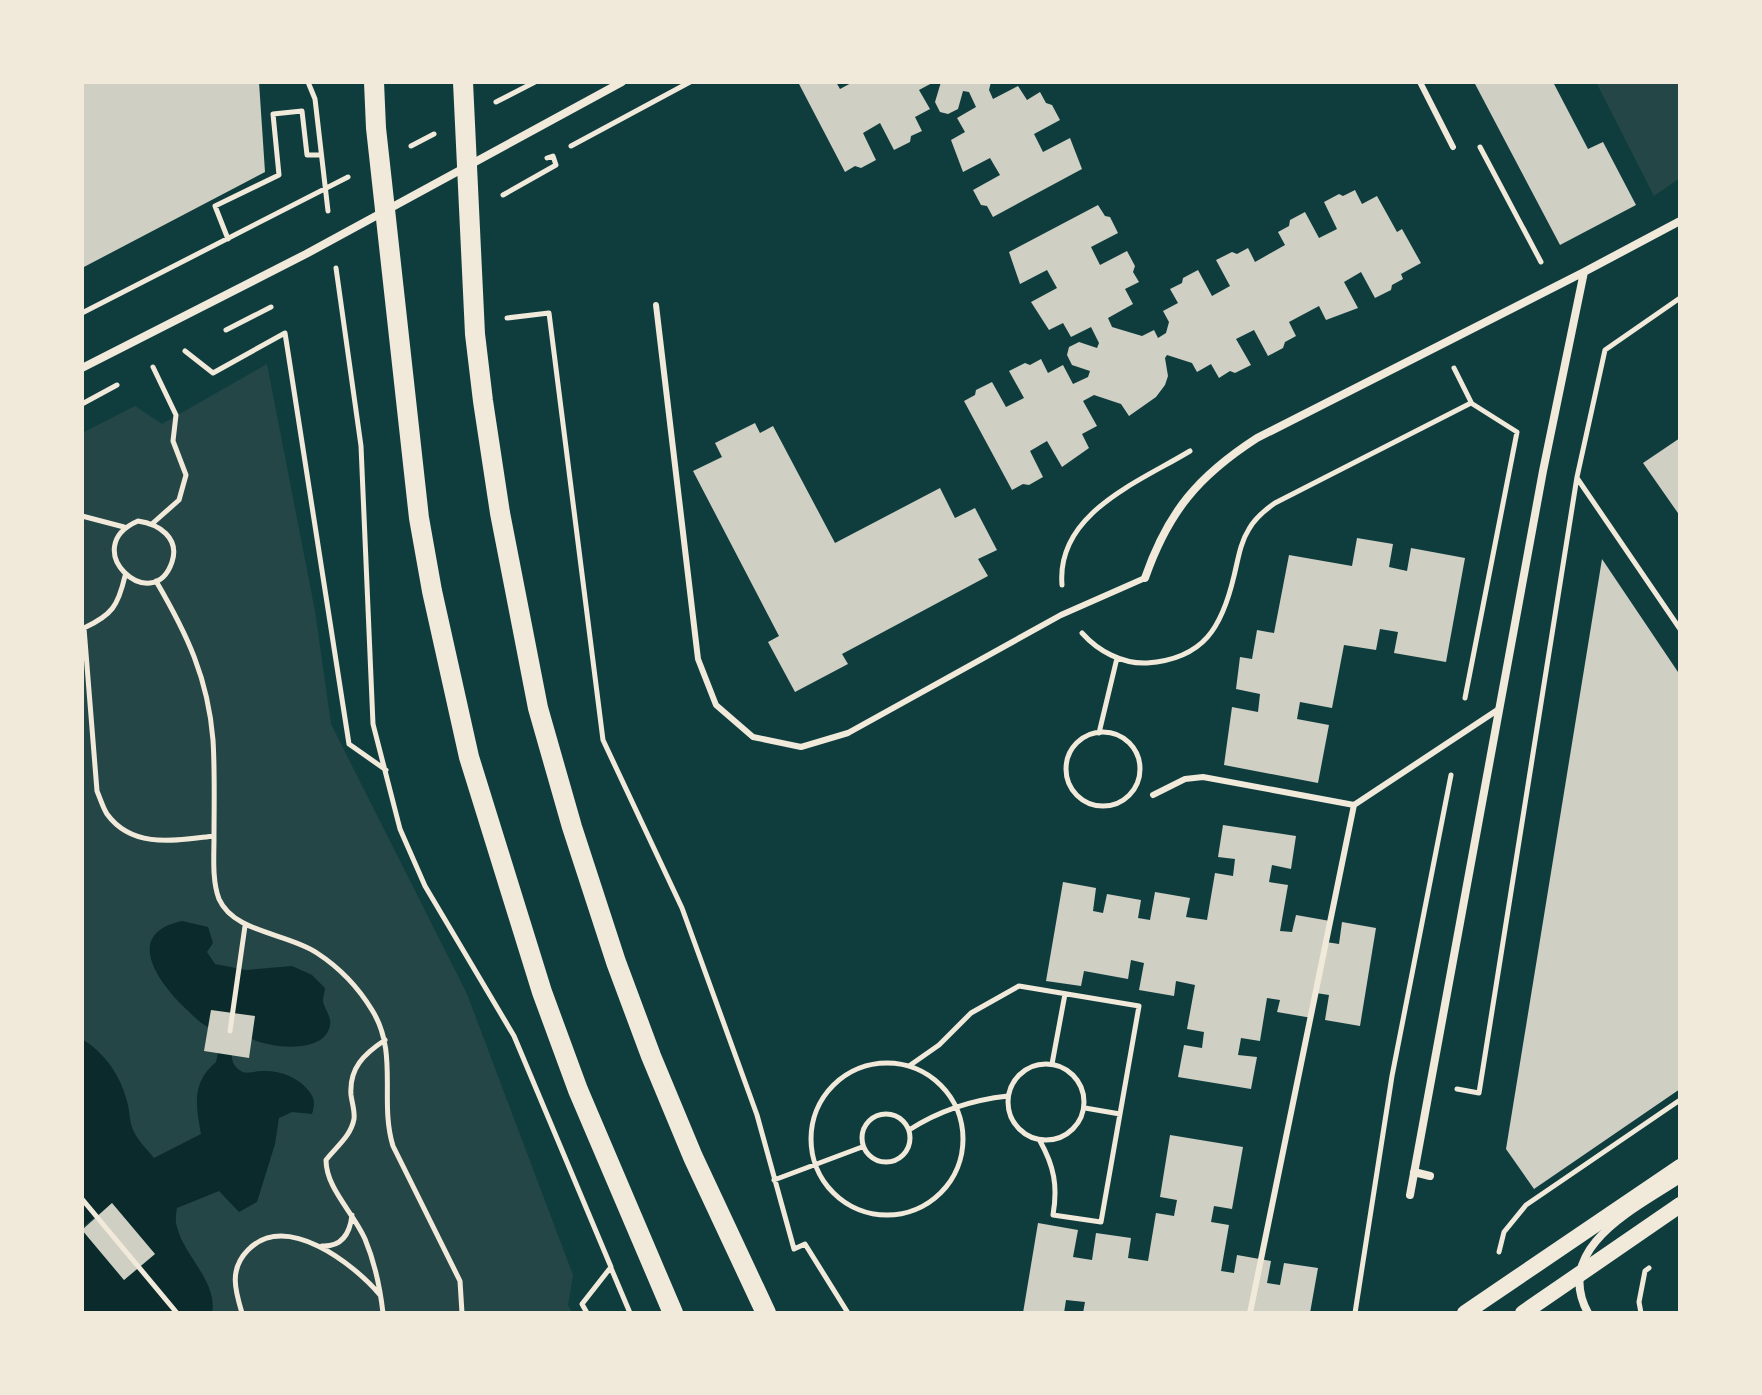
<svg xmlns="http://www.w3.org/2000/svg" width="1762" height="1395" font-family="'Asap Condensed',sans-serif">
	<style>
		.green { fill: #244646 }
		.water { fill: #0a2a2b }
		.building { fill: #cfcfc3 }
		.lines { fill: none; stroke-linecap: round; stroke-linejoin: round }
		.path { stroke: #f1e9da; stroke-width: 5 }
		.service { stroke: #f1e9da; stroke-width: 6 }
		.minor { stroke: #f1e9da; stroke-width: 8 }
		.secondary { stroke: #f1e9da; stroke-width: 16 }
		.primary { stroke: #f1e9da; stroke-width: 20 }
	</style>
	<rect width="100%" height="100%" fill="#0f3d3e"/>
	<path class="green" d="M 1596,82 L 1680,82 L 1680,178 L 1654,196 Z
		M 267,364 L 315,611 L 331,724 L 467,994 L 573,1275 L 568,1305 L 572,1313 L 82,1313 L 82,433 L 135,406 L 162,424 Z"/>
	<path class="water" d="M 182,921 L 208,927 L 213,943 L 207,952 L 215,964 L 246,970 L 292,966 L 312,975 L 325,988 C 325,992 323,996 323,1001 C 324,1009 332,1017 330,1025 C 325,1056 265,1048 246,1036 L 232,1045 C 232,1054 230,1062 238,1069 C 246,1076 253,1071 262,1071 C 279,1070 298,1077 308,1090 C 315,1098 315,1104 312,1114 L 292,1112 L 279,1118 L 275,1144 L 257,1202 L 239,1212 L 219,1191 L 177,1208 C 176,1214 175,1221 177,1227 C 184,1256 218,1282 212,1313 L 82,1313 L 82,1230 L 124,1280 L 155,1254 L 112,1203 L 82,1228 L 82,1039 C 105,1053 120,1075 127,1101 C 130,1111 129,1122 134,1132 C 139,1142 147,1149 154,1158 L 201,1134 C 196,1106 191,1083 216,1062 L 219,1049 L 211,1028 C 200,1024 195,1017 186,1009 C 159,983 122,934 182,921 Z"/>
	<path class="building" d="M 82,82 L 259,82 L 265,172 L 82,268 Z
		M 798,82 L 836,82 L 840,89 L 853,82 L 934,82 L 919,90 L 930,109 L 915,117 L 922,131 L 911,136 L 910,142 L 894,150 L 880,123 L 863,133 L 876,160 L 861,168 L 855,166 L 845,172 Z
		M 941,82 L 991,82 L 989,90 L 993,99 L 1018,86 L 1027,100 L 1040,92 L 1046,103 L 1052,105 L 1060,120 L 1034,134 L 1043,152 L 1070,138 L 1082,169 L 993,217 L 987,206 L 981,205 L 973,190 L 1000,175 L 990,158 L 963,172 L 951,140 L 965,132 L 957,118 L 976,107 L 969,92 L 963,91 L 958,109 L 948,114 L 940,112 L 935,102 Z
		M 1474,82 L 1553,82 L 1588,149 L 1603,142 L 1636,205 L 1560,245 Z
		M 1355,190 L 1362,204 L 1377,196 L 1397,232 L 1402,229 L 1421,263 L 1401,274 L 1403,279 L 1392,285 L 1391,290 L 1375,298 L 1361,272 L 1344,282 L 1358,308 L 1326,320 L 1319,306 L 1289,322 L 1296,336 L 1285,342 L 1283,348 L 1268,356 L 1254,330 L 1236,339 L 1251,365 L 1235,373 L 1230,371 L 1219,378 L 1211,364 L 1197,372 L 1192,363 L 1167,355 L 1165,358 L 1168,376 L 1165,385 L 1156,397 L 1129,416 L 1121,404 L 1094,395 L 1083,401 L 1097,426 L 1082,434 L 1089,448 L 1062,467 L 1047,441 L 1030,451 L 1043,477 L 1029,485 L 1023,484 L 1012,490 L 964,401 L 975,395 L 976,390 L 992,382 L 1006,407 L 1024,398 L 1009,371 L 1025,363 L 1030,365 L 1041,359 L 1048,373 L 1063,365 L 1073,384 L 1088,377 L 1090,371 L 1072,365 L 1067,355 L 1069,347 L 1079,342 L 1097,348 L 1099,343 L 1091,327 L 1071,337 L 1063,323 L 1049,330 L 1031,302 L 1057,288 L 1047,270 L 1020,284 L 1009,252 L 1098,205 L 1105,216 L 1110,217 L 1118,233 L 1091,247 L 1100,265 L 1127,251 L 1135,266 L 1133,272 L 1139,282 L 1125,289 L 1133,304 L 1108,318 L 1112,327 L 1142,336 L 1154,330 L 1158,338 L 1166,333 L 1169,322 L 1163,311 L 1178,303 L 1170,289 L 1182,283 L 1183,278 L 1198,270 L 1212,296 L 1230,286 L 1216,260 L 1232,252 L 1237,254 L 1248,248 L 1255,262 L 1285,245 L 1278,232 L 1289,226 L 1290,220 L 1305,212 L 1319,238 L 1337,229 L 1324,202 L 1339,194 L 1343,196 Z
		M 755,423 L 760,433 L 773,426 L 835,543 L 940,488 L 955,518 L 975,508 L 997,550 L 978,559 L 988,576 L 842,654 L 848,664 L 795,692 L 768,642 L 779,636 L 693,471 L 722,457 L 715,443 Z
		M 1680,438 L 1680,516 L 1643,463 Z
		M 1357,538 L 1393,544 L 1389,567 L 1407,571 L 1411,548 L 1465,558 L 1446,662 L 1394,653 L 1398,632 L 1380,629 L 1376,650 L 1344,645 L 1332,708 L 1300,702 L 1297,719 L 1329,725 L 1318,783 L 1224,765 L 1232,707 L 1258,712 L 1260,694 L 1236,689 L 1240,657 L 1252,659 L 1257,630 L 1274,633 L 1289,555 L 1352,566 Z
		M 1602,559 L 1680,675 L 1680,1089 L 1534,1189 L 1506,1149 Z
		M 1223,825 L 1296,836 L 1291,869 L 1272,865 L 1269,882 L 1288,885 L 1280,931 L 1292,932 L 1296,915 L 1330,921 L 1326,942 L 1339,944 L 1342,922 L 1376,928 L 1360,1026 L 1325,1020 L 1329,995 L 1316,993 L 1312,1018 L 1277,1012 L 1280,1000 L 1267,998 L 1260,1041 L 1241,1038 L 1238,1055 L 1257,1057 L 1251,1089 L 1178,1077 L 1184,1045 L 1202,1048 L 1204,1032 L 1187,1029 L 1195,985 L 1176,981 L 1174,996 L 1139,990 L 1144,963 L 1131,960 L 1128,979 L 1084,971 L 1081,986 L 1046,981 L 1063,882 L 1096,888 L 1093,911 L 1103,913 L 1107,894 L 1141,900 L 1138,918 L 1150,920 L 1155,892 L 1190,898 L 1186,917 L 1207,920 L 1215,873 L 1233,876 L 1235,859 L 1218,857 Z
		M 211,1010 L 255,1016 L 249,1058 L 204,1051 Z
		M 1170,1135 L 1243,1147 L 1232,1209 L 1214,1206 L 1211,1222 L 1229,1225 L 1221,1271 L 1234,1273 L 1237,1255 L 1271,1261 L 1267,1283 L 1280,1285 L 1284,1263 L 1318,1268 L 1310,1313 L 1083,1313 L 1085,1302 L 1066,1300 L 1064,1313 L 1023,1313 L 1038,1223 L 1078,1230 L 1073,1257 L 1092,1260 L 1096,1233 L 1131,1238 L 1128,1258 L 1148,1261 L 1156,1213 L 1174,1216 L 1177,1200 L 1160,1197 Z
		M 112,1203 L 155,1254 L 124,1280 L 82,1230 Z"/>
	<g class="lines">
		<path class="path" d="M 308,82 L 315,99 L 328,211
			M 496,102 L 535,82
			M 411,146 L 434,134
			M 571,146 L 690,82
			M 1480,147 L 1541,262
			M 503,195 L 556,165 L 553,156 L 547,158
			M 228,239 L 215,206 L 279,175 L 273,114 L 302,111 L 307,155 L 320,155
			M 336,268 L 361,446 L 373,724 L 400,829 L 425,886 L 514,1036 L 611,1267 L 582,1304 L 587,1313
			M 82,313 L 348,177
			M 507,318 L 549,313 L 603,740 L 682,908 L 757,1115 L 794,1249 L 805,1244 L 848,1313
			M 226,330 L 271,307
			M 185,351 L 213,373 L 285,333 L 349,744 L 386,770
			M 153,367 L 176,415 L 173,441 L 186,475 L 179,500 L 153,523
			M 1454,368 L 1471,402
			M 82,404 L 117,385
			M 1577,478 L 1680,629
			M 82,516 L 124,527
			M 138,521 C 159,524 180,538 172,562 C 153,618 76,548 138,521 Z
			M 156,581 C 187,634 208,678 213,740 C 215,772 214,806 214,838 C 214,856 212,881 219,899 C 234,933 288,933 317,953 C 340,968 358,987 372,1010 C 399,1053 379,1101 393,1146 L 460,1281 L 462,1313
			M 1062,585 C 1056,513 1139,482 1190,451
			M 84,628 L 97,791 C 100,798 103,808 107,814 C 133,850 178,840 214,836
			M 84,628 C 112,615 118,606 125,576
			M 1082,633 C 1098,651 1122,664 1147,663 C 1204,659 1222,627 1234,576 C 1238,560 1240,543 1249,529 C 1255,518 1265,510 1275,503 L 1471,403 L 1517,432 L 1465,698
			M1066 769a37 37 0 1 1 74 0a37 37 0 1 1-74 0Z
			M 1099,733 L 1117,658
			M 230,1031 L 245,926
			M811 1139a76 76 0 1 1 152 0a76 76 0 1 1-152 0Z
			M1008 1102a38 38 0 1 1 76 0a38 38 0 1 1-76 0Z
			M 1052,1064 L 1065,994
			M 909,1066 L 939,1045 L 971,1013 L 1019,986 L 1139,1006 L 1101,1222 L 1053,1215 C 1058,1186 1054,1166 1040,1141
			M 1457,1089 L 1479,1093 L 1577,477 L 1605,350 L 1680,298
			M 1085,1108 L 1120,1114
			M862 1138a24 24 0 1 1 48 0a24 24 0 1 1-48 0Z
			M 909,1130 C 940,1110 971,1100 1008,1096
			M 774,1180 L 862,1147
			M 82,1199 L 177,1313
			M 322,1246 C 342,1247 350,1233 352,1215
			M 1499,1252 L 1504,1232 L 1526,1205 L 1680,1100
			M 611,1268 L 630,1313
			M 242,1313 C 235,1290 229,1269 248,1250 C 286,1211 354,1264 380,1295
			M 383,1313 C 380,1287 375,1263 365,1239 C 353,1212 326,1188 326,1160 C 336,1147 351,1136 354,1119 C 355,1111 352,1103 351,1095 C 349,1068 364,1054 385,1040
			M 1355,1313 L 1392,1076 L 1451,775
			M 1641,1313 L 1639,1302 L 1645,1271 L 1649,1268"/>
		<path class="service" d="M 1420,82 L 1453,147
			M 656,305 L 698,659 L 716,705 L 753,737 L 801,747 L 848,733 L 1061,615 L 1145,578
			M 1153,795 L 1185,779 L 1203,777 L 1354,805 L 1499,709
			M 1250,1313 L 1354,805"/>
		<path class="minor" d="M 82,368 L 306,254 L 622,82
			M 1145,578 C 1168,512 1198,476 1257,438 L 1584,272
			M 1414,1172 L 1430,1176
			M 1410,1195 L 1543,471 L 1584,272 L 1680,221
			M 1588,1313 C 1552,1247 1637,1208 1680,1179"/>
		<path class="secondary" d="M 1465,1313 L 1680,1167
			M 1523,1313 L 1680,1205"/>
		<path class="primary" d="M 374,82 L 376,128 L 419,518 L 432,591 L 469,757 L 542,992 L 578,1090 L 673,1313
			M 463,82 L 475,334 L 483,401 L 500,513 L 538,708 L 572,827 L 616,962 L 651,1056 L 693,1157 L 766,1313"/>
	</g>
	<rect width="1762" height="1395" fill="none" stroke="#f1e9da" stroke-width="168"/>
</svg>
